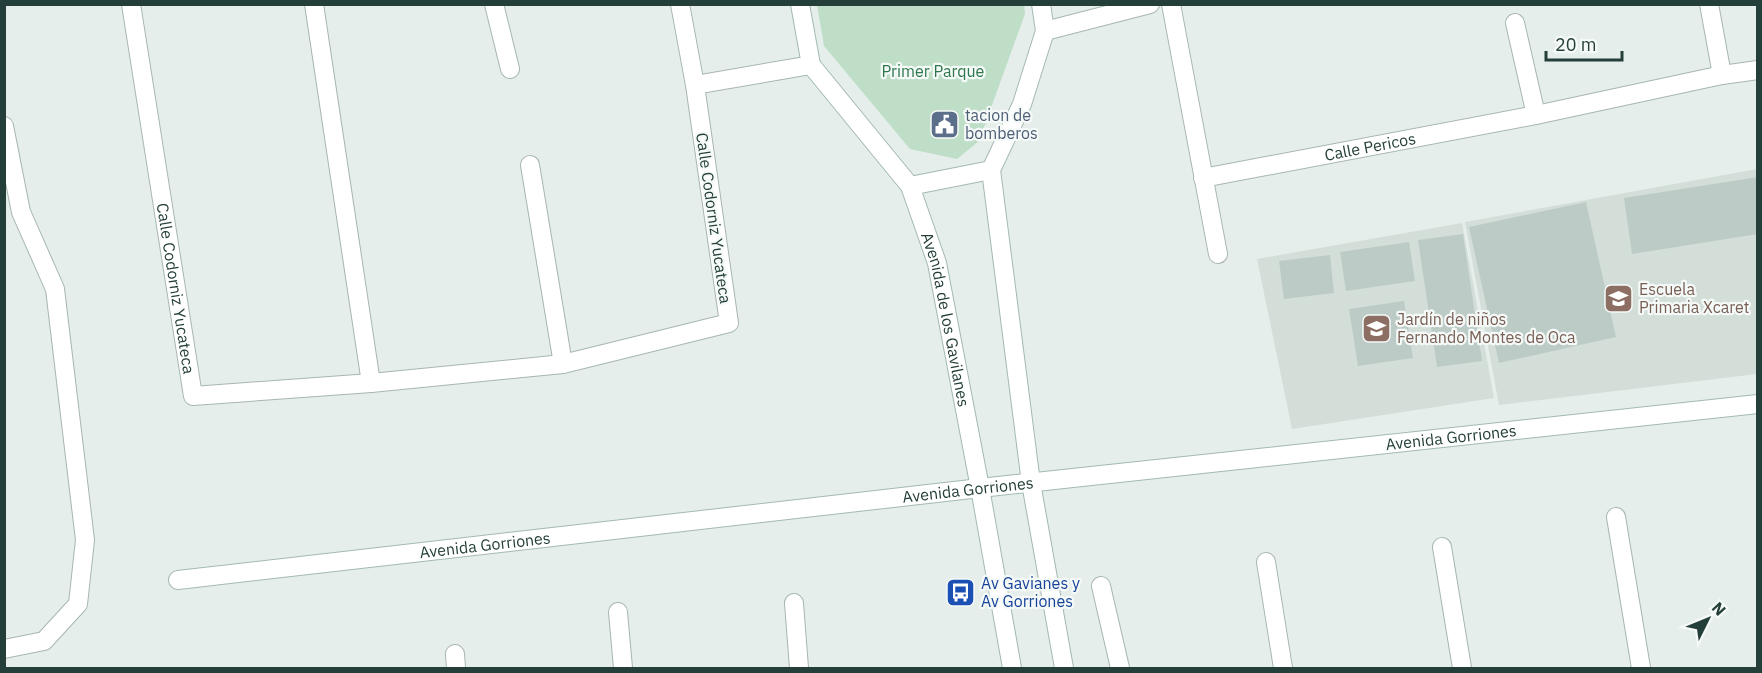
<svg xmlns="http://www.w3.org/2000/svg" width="1762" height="673" font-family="'IBM Plex Sans',sans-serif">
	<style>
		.built { fill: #d3ded9 }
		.green { fill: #bedec8 }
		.building { fill: #bdcbc6 }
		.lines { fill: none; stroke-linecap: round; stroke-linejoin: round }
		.street-casing { stroke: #a7b6b1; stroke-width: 20 }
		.secondary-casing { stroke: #a3b9b2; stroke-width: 20 }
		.street { stroke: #fff; stroke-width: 18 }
		.secondary { stroke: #fff; stroke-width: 18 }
		.labels { text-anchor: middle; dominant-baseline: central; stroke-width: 4.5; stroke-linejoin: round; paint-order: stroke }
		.park-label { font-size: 16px; fill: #2e764c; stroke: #f5faf8 }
		.service-label { font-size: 16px; fill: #4e5e75; stroke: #f5faf8; text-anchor: start }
		.street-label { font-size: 16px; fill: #243f39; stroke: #f5faf8 }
		.education-label { font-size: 16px; fill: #785e54; stroke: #f5faf8; text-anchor: start }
		.transit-label { font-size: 16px; fill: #164399; stroke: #f5faf8; text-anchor: start }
	</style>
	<rect width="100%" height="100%" fill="#e5eeea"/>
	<path class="built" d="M 1757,169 L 1757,374 L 1499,405 L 1465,222 Z
		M 1462,223 L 1494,398 L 1292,429 L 1257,259 Z"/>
	<path class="green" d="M 817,5 L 1024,5 L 1025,14 L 979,141 L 957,159 L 910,149 L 824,46 Z"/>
	<path class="building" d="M 1758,177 L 1758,234 L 1632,254 L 1624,198 Z
		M 1586,202 L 1616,337 L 1499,363 L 1469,227 Z
		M 1463,234 L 1482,361 L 1437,367 L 1418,240 Z
		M 1409,242 L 1415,281 L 1346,291 L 1340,252 Z
		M 1330,255 L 1334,293 L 1284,299 L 1279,261 Z
		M 1404,301 L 1413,358 L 1358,366 L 1349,309 Z"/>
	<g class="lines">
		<defs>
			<g id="street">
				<path id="s1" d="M 131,4 L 193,396 L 371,383 L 563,364 L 729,323 L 695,85 L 811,65"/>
				<path d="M 314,4 L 371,383"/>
				<path d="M 494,4 L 510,69"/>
				<path d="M 680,4 L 695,85"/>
				<path d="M 1171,4 L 1218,254"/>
				<path d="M 1709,4 L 1722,75"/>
				<path d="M 1515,23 L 1536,115"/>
				<path d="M 1045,31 L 1150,4"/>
				<path d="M 4,126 L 21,212 L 55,289 L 85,540 L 78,604 L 44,641 L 4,649"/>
				<path d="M 530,165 L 563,364"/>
				<path id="s2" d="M 1203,178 L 1536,115 L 1722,75 L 1758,70"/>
				<path d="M 1616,517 L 1641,668"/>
				<path d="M 1442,547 L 1462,668"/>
				<path d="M 1266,562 L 1283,668"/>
				<path d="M 1101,586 L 1120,668"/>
				<path d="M 794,603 L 799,668"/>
				<path d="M 618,612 L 623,668"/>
				<path d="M 455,654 L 456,668"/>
			</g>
			<g id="secondary">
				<path id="s3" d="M 800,4 L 811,65 L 910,186 L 937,263 L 980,488 L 1012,668"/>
				<path d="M 1041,4 L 1045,31 L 1022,104 L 991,170 L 1031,483 L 1064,668"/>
				<path d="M 910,186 L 991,170"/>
				<path id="s4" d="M 178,580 L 980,488 L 1758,404"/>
			</g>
		</defs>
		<use href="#street" class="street-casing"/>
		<use href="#secondary" class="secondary-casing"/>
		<use href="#street" class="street"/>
		<use href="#secondary" class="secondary"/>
	</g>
	<defs>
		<symbol id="civic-square" viewBox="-11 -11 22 22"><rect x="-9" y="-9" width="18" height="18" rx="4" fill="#5c6f8a" stroke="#f5faf8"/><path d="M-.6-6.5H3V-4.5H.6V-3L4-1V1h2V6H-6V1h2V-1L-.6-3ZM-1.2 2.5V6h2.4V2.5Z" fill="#fff"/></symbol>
		<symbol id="school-square" viewBox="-11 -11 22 22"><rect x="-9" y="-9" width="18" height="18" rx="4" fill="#8d6e63" stroke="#f5faf8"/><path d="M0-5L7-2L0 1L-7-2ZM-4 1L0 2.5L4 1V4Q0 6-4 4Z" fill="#fff"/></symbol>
		<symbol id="bus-square" viewBox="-11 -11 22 22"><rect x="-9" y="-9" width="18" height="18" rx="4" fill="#1a4fb4" stroke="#f5faf8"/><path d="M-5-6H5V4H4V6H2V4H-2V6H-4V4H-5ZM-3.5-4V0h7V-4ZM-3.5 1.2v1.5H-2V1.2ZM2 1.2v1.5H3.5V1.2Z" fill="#fff"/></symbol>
	</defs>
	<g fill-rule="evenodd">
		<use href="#civic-square" x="928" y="108" width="33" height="33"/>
		<use href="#school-square" x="1602" y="282" width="33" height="33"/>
		<use href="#school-square" x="1360" y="312" width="33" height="33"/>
		<use href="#bus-square" x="944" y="576" width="33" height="33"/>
	</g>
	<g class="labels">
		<g class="park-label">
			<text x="933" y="71">Primer Parque</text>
		</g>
		<g class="service-label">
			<text x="965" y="115">tacion de<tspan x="965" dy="18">bomberos</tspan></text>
		</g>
		<g class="street-label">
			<text stroke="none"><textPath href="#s2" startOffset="170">Calle Pericos</textPath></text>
			<text transform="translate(714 218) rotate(82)">Calle Codorniz Yucateca</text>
			<text stroke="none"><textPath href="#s1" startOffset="288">Calle Codorniz Yucateca</textPath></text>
			<text stroke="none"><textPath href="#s3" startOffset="357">Avenida de los Gavilanes</textPath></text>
			<text stroke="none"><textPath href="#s4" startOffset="1281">Avenida Gorriones</textPath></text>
			<text stroke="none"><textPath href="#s4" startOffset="795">Avenida Gorriones</textPath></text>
			<text stroke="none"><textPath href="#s4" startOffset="309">Avenida Gorriones</textPath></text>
		</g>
		<g class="education-label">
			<text x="1639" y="289">Escuela<tspan x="1639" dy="18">Primaria Xcaret</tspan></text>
			<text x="1397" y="319">Jardín de niños<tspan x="1397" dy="18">Fernando Montes de Oca</tspan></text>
		</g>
		<g class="transit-label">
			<text x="981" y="583">Av Gavianes y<tspan x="981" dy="18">Av Gorriones</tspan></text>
		</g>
	</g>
	<rect width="1762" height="673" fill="none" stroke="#243f39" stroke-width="12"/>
	<g transform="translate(1708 619) rotate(47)" stroke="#f5faf8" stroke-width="4.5" paint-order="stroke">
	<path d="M0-4.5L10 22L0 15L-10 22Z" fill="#243f39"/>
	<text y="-9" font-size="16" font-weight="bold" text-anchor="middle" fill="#243f39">N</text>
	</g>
	<path d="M1546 51v9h76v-9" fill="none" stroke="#243f39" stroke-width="3"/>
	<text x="1555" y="51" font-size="18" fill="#243f39" stroke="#f5faf8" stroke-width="4.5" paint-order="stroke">20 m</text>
</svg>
